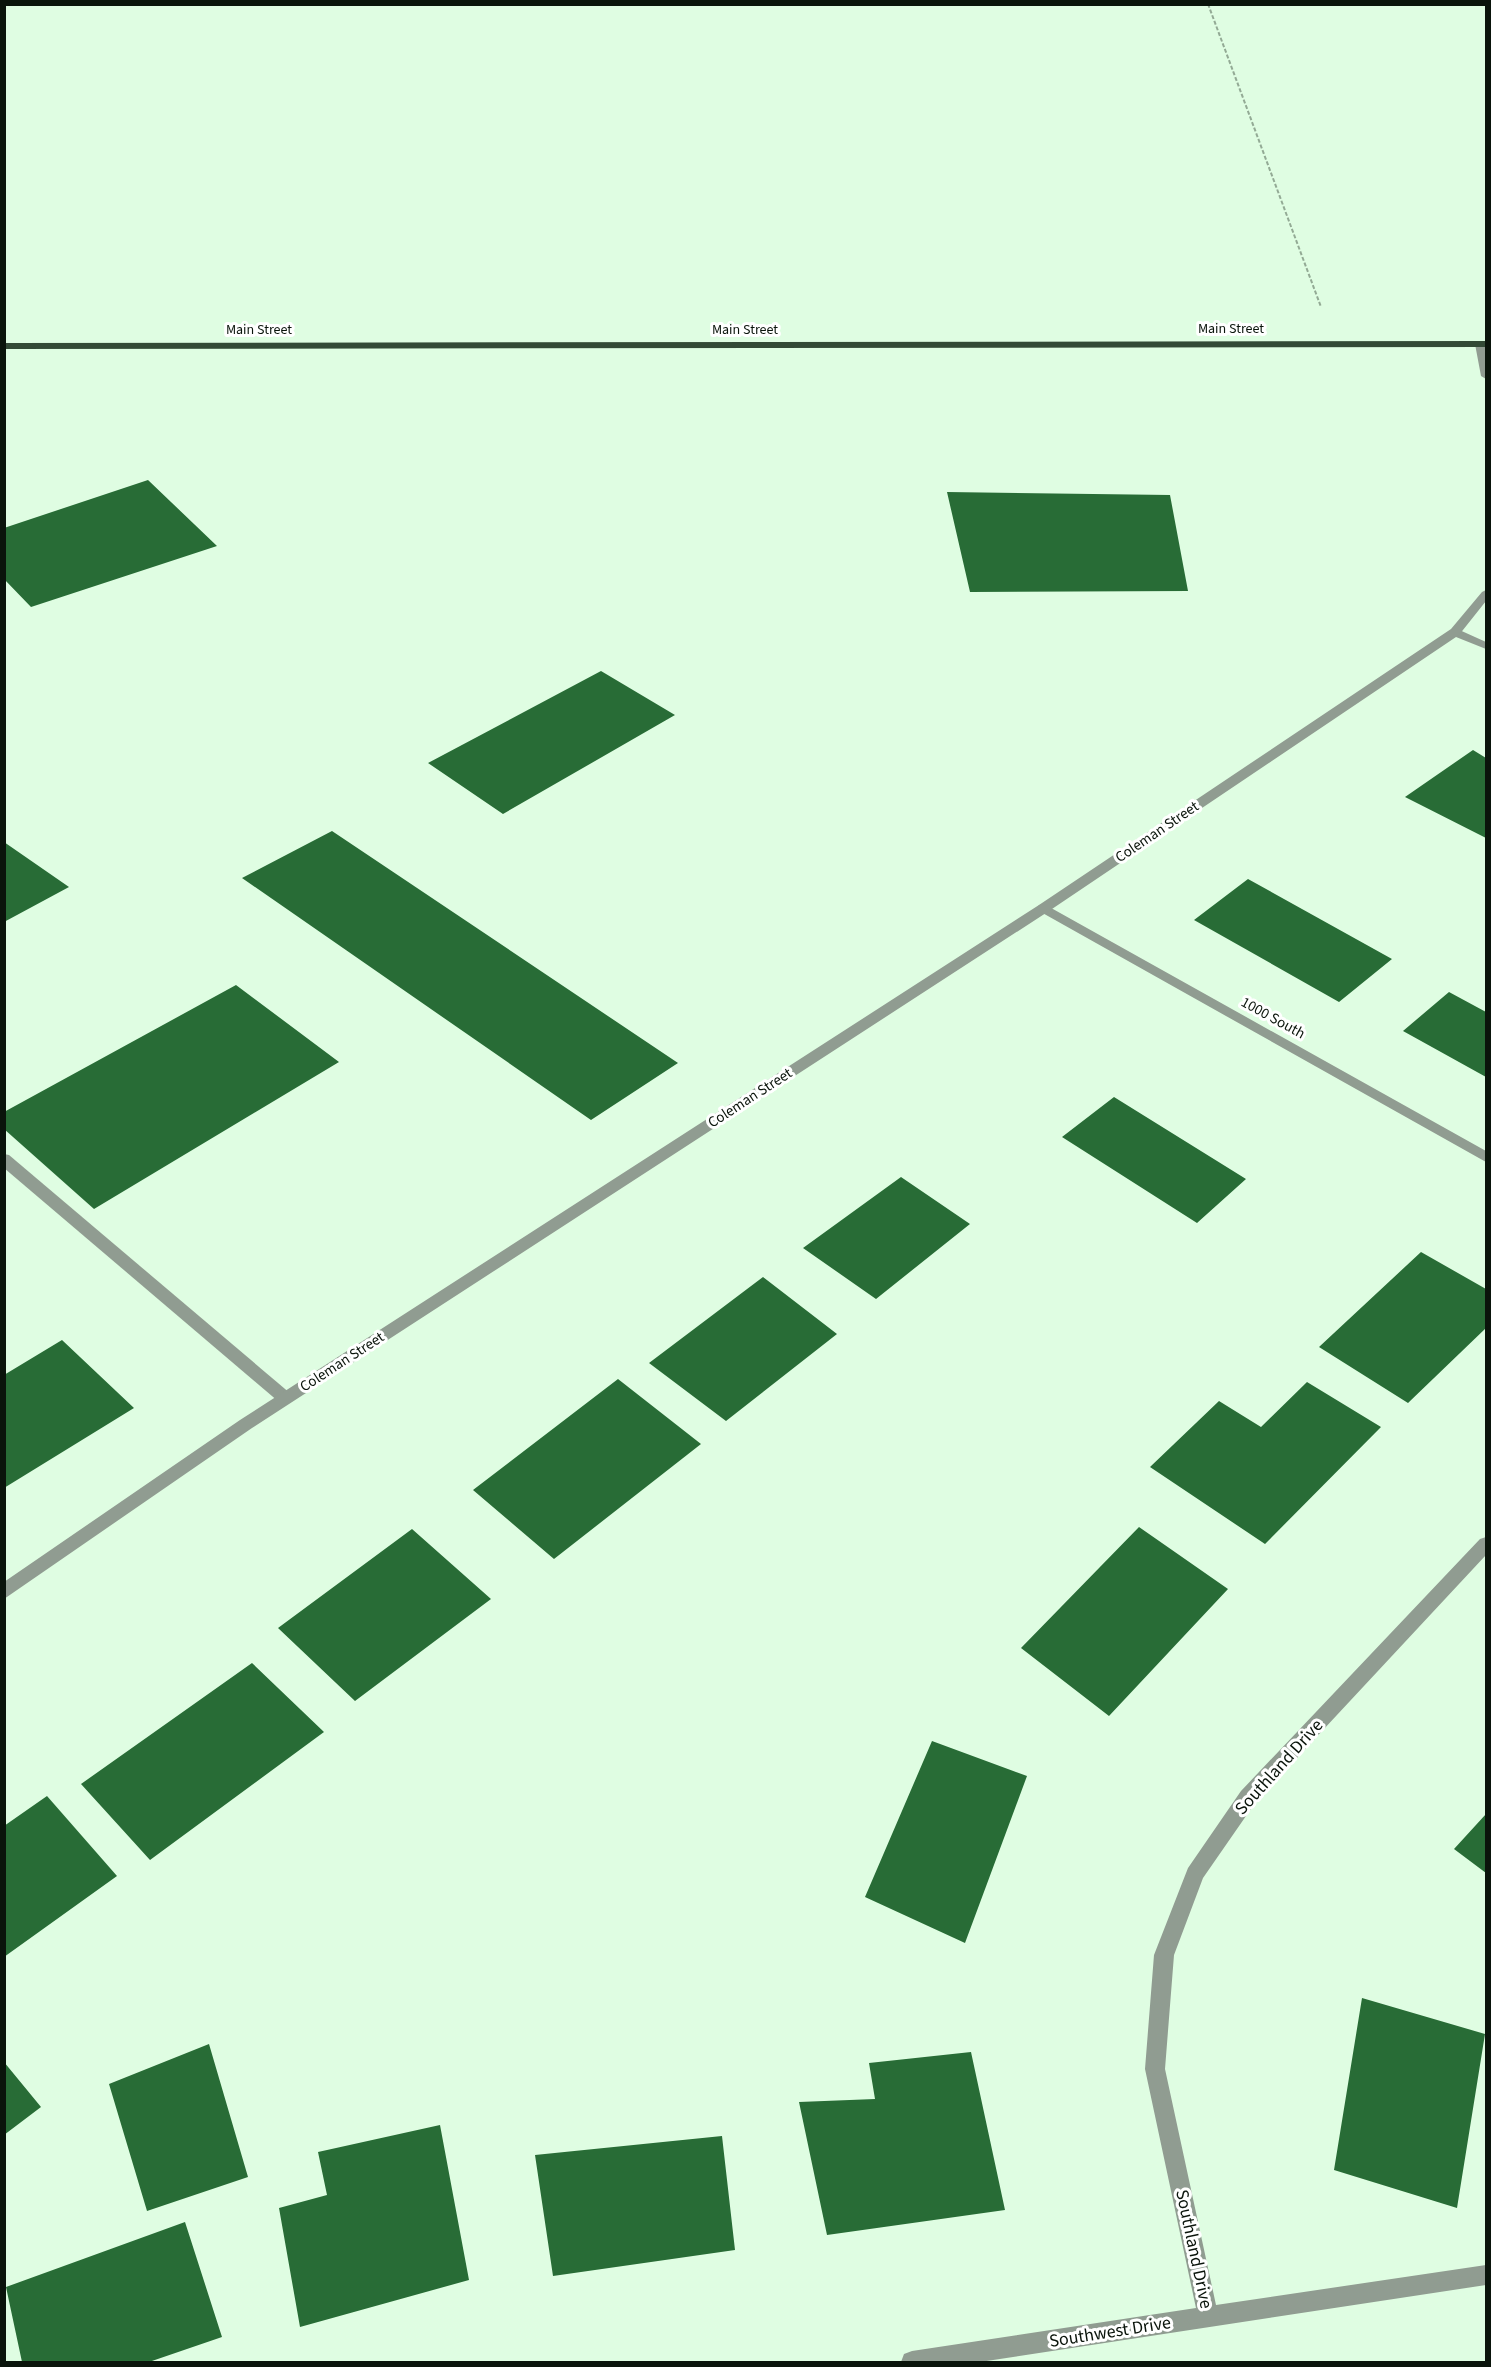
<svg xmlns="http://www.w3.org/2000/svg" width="1491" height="2367" font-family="'Source Sans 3',sans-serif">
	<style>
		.building { fill: #286c36 }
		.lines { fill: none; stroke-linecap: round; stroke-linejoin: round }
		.path { stroke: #93aa95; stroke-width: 2; stroke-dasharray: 4 2; stroke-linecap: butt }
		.service { fill: #909c91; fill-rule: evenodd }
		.minor { fill: #909c91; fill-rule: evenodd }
		.tertiary { fill: #909c91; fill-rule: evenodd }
		.trunk { fill: #334a36; fill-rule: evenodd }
		.labels { text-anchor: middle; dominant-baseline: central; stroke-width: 6; stroke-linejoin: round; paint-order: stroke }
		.far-street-label { font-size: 14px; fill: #0a140b; stroke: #fff }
		.street-label { font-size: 15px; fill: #0a140b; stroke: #fff }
		.near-street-label { font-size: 18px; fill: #0a140b; stroke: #fff }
	</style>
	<rect width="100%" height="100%" fill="#dffde2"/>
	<path class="building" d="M 148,480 L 217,546 L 31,607 L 4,579 L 4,528 Z
		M 947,492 L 1170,495 L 1188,591 L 970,592 Z
		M 601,671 L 675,715 L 503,814 L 428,763 Z
		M 1473,750 L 1486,758 L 1486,838 L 1405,797 Z
		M 332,831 L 678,1063 L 591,1120 L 242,878 Z
		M 4,842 L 69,887 L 4,922 Z
		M 1248,879 L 1392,959 L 1339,1002 L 1194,920 Z
		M 236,985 L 339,1062 L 94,1209 L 4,1129 L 4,1112 Z
		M 1449,992 L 1486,1012 L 1486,1077 L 1403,1031 Z
		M 1114,1097 L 1246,1179 L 1197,1223 L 1062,1137 Z
		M 901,1177 L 970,1224 L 876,1299 L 803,1248 Z
		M 1421,1252 L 1486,1289 L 1486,1328 L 1408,1403 L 1319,1347 Z
		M 763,1277 L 837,1334 L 726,1421 L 649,1363 Z
		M 62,1340 L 134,1408 L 4,1488 L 4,1375 Z
		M 618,1379 L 701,1444 L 554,1559 L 473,1490 Z
		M 1307,1382 L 1381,1427 L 1265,1544 L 1150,1467 L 1219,1401 L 1261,1427 Z
		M 1139,1527 L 1228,1589 L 1109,1716 L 1021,1648 Z
		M 412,1529 L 491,1599 L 355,1701 L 278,1628 Z
		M 252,1663 L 324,1732 L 150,1860 L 81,1784 Z
		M 932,1741 L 1027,1776 L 965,1943 L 865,1897 Z
		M 47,1796 L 117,1876 L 4,1957 L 4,1826 Z
		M 1486,1814 L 1486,1873 L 1454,1849 Z
		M 1362,1998 L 1485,2034 L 1457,2208 L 1334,2170 Z
		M 209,2044 L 248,2177 L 147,2211 L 109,2084 Z
		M 971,2052 L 1005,2210 L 827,2235 L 799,2102 L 875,2099 L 869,2063 Z
		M 4,2062 L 41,2107 L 4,2135 Z
		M 440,2125 L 469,2280 L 300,2327 L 279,2208 L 327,2195 L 318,2152 Z
		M 722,2136 L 735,2250 L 553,2276 L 535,2155 Z
		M 185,2222 L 222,2337 L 149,2362 L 22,2362 L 6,2287 Z"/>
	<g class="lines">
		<path class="path" d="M 1208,4 L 1321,307"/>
		<path class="service" d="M 4,1154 L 9,1155 L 291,1394 L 293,1398 L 291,1402 L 285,1404 L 279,1402 L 4,1168 Z"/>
		<path class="minor" d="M 1455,628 L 1486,642 L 1486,649 L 1451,635 L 1449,632 Z
			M 1044,904 L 1486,1151 L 1486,1162 L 1039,911 L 1037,908 L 1039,905 Z
			M 1486,1537 L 1486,1555 L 1255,1803 L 1203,1878 L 1174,1955 L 1165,2069 L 1216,2305 L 1486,2265 L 1486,2285 L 980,2362 L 901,2362 L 904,2354 L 912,2351 L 1196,2308 L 1145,2069 L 1154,1955 L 1188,1868 L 1241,1791 L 1480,1539 Z"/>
		<path class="tertiary" d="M 1480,341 L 1485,344 L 1486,379 L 1481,376 L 1475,344 Z
			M 1486,590 L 1486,601 L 1459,635 L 1049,911 L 252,1428 L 4,1599 L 4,1582 L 240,1420 L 1039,905 L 1451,629 L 1482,592 Z"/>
		<path class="trunk" d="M 1486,341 L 1486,347 L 4,349 L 4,343 Z"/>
	</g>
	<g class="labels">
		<g class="far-street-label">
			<text x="1231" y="329">Main Street</text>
			<text x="259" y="330">Main Street</text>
			<text x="745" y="330">Main Street</text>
		</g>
		<g class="street-label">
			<text transform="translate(1157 832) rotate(-34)">Coleman Street</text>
			<text transform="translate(1273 1018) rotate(29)">1000 South</text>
			<text transform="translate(750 1098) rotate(-33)">Coleman Street</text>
			<text transform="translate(342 1362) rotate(-33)">Coleman Street</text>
		</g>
		<g class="near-street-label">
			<text transform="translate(1279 1767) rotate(-48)">Southland Drive</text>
			<text transform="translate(1194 2249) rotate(78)">Southland Drive</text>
			<text transform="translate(1110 2332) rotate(-9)">Southwest Drive</text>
		</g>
	</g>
	<rect width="1491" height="2367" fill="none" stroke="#0a140b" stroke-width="12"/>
</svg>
